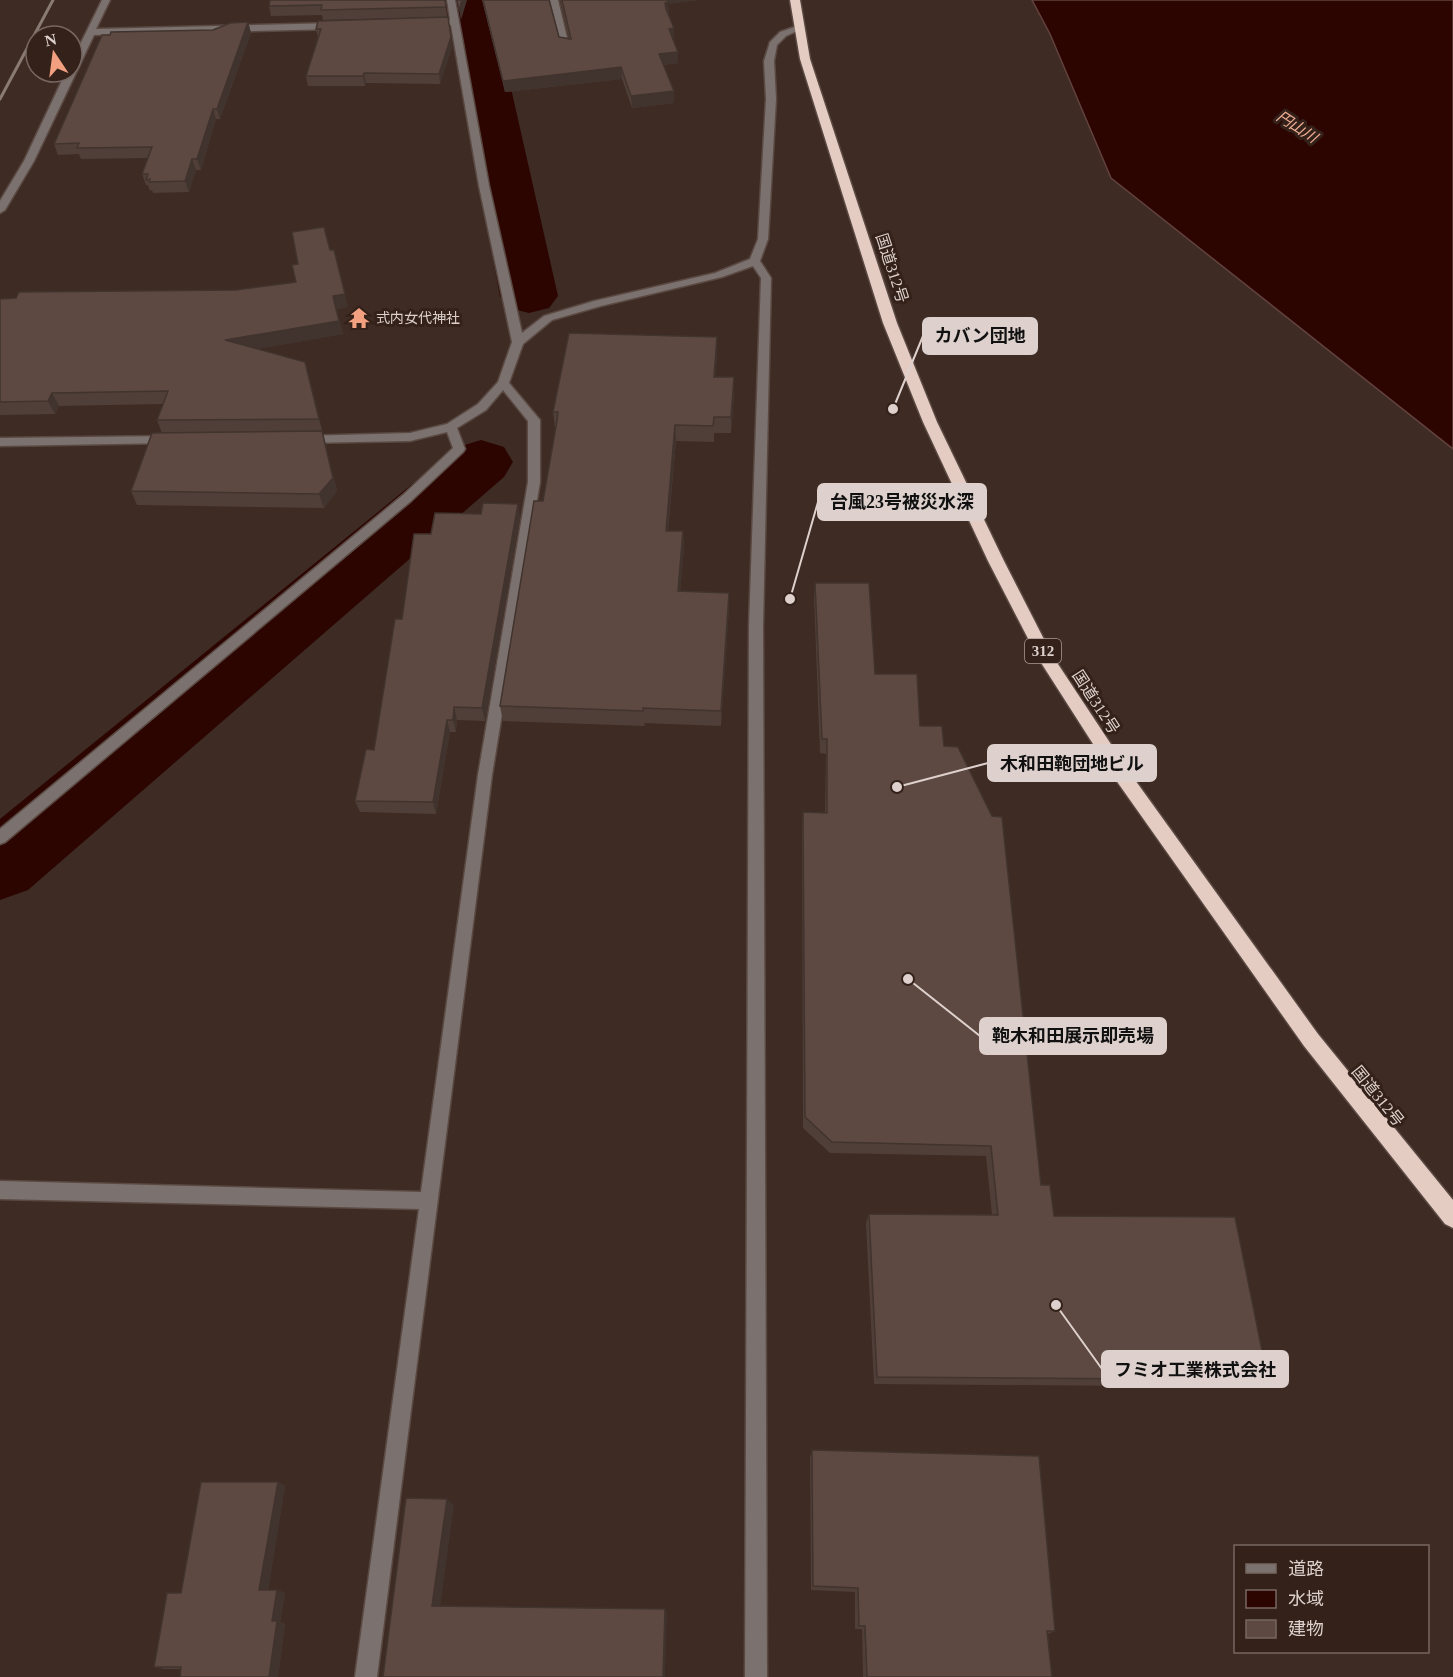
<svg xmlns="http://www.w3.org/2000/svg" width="1453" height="1677" font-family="'Times New Roman','Noto Sans JP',serif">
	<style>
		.water { fill: #2d0500; stroke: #62423e; stroke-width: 1.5 }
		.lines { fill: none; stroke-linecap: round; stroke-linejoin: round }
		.river { fill: #2d0500; fill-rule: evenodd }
		.minor-casing { stroke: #5a4942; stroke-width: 3 }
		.highway-casing { stroke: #5a4942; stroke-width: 3 }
		.minor { fill: #7b716e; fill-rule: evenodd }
		.highway { fill: #e4ccc3; fill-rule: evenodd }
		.rail { stroke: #897a74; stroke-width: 3 }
		.wall { fill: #503f38 }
		.shaded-wall { fill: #41332e }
		.building { fill: #5d4941; stroke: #41332e; stroke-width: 1.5 }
		.labels { text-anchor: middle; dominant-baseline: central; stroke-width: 6; stroke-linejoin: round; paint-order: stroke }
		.far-poi-label { font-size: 14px; fill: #ded1cd; stroke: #33211a; text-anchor: start }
		.far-water-label { font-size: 15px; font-style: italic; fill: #f5b196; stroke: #33211a }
		.shield { fill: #33211a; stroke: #ab9c97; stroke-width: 1.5 }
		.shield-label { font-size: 15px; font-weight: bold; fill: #ded1cd }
		.street-label { font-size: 16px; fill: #ded1cd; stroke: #33211a }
		.leader { fill: none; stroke: #ded1cd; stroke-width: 2 }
		.callout-dot { fill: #ded1cd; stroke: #33211a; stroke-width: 2 }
		.callout { fill: #ded1cd; stroke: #ded1cd; stroke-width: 2 }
		.callout-label { font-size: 18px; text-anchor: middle; font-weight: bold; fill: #111 }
	</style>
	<rect width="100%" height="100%" fill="#3d2b24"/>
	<path class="water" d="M 1032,0 L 1453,0 L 1453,449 L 1111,178 L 1050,34 Z"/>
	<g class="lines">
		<path class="river" d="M 445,0 L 491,0 L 558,296 L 549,308 L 529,313 L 509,308 L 500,296 Z
			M 481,440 L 504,447 L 513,462 L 504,477 L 28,890 L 0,900 L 0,819 L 458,447 Z"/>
		<defs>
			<path id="minor" d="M 102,0 L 110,0 L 96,29 L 336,23 L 340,26 L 336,29 L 94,35 L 34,161 L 5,210 L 0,213 L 0,201 L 24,161 L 66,72 L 72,72 L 72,61 Z
				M 447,0 L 455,0 L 489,186 L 522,333 L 544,316 L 594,301 L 715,273 L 750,259 L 758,239 L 766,99 L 764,61 L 770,42 L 780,32 L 800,25 L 804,28 L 786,36 L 777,45 L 774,61 L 776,99 L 768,239 L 760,261 L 771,278 L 763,626 L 767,1677 L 745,1677 L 749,626 L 761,278 L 753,266 L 722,277 L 601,306 L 552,320 L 523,344 L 509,383 L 540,420 L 540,482 L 492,775 L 377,1677 L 355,1677 L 419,1209 L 0,1199 L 0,1181 L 421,1192 L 478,775 L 528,482 L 528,421 L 503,390 L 486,410 L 457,428 L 465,449 L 463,452 L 411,501 L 5,842 L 0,844 L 0,829 L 403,495 L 453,448 L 447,432 L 410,441 L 306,443 L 300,439 L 302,436 L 410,433 L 447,424 L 478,404 L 498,382 L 512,342 L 479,186 L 451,25 L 429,26 L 425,23 L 429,20 L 450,20 Z
				M 550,0 L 558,0 L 570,50 L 562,48 Z
				M 168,436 L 172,437 L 172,443 L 0,446 L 0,438 Z"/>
			<path id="highway" d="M 790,0 L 800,0 L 810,59 L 897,323 L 937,422 L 1004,561 L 1052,655 L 1130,773 L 1318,1034 L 1453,1200 L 1453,1228 L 1445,1224 L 1304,1046 L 1118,783 L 1038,658 L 988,561 L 923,422 L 883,323 L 800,59 Z"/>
		</defs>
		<use href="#minor" class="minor-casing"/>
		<use href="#highway" class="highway-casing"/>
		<use href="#minor" class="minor"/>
		<use href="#highway" class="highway"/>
		<path class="rail" d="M 0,99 L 53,0"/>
	</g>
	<path class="wall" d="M 445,0 L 447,17 L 323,20 L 322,15 L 271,16 L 269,6 Z
		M 482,0 L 549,0 L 559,37 L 569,39 L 560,0 L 698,0 L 668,4 L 669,14 L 668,14 L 674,28 L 674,40 L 673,40 L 678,63 L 663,65 L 674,103 L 632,108 L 622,79 L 505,92 Z
		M 318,21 L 452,47 L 440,84 L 366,83 L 365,86 L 308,86 L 306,76 L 318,38 L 316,29 Z
		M 248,22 L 251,33 L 220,119 L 216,119 L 201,170 L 196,170 L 189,192 L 153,193 L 152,190 L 150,191 L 148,185 L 146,185 L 142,174 L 148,158 L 81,159 L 79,154 L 58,155 L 54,144 L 213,30 Z
		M 330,250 L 348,307 L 336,309 L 343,334 L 257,349 L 305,362 L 337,491 L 324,508 L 137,505 L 131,491 L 162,433 L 157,420 L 163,404 L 59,406 L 55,414 L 0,415 L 0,299 L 236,290 L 296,282 L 298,264 Z
		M 717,353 L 715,377 L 734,377 L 734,394 L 731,433 L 714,433 L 714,442 L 676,441 L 668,531 L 683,531 L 684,547 L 680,591 L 729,608 L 721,726 L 644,723 L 645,726 L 503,721 L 500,706 L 543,501 L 556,428 L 555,428 L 553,412 Z
		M 520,517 L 485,721 L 457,720 L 456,732 L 450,732 L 436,814 L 360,812 L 355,801 L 374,750 L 431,534 Z
		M 815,583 L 875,674 L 920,726 L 944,746 L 1041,1185 L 1054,1216 L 1268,1380 L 1258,1387 L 874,1384 L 866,1223 L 869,1214 L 992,1215 L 986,1156 L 830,1153 L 803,1128 L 802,826 L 803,812 L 825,813 L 826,754 L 820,753 L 814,598 Z
		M 812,1450 L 1055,1631 L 1048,1634 L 1052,1677 L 863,1677 L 862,1629 L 855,1629 L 855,1592 L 811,1590 L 810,1458 Z
		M 278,1482 L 285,1486 L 268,1590 L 277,1590 L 285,1593 L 280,1622 L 285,1624 L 278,1677 L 180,1677 L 181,1669 L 164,1669 L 154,1667 L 181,1593 Z"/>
	<path class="shaded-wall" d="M 462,0 L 467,0 L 461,20 L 459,10 Z
		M 665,0 L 698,0 L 668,4 L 669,14 L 665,14 Z
		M 248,22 L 251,33 L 220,119 L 217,109 Z
		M 674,28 L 674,40 L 669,40 L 669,29 Z
		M 451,37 L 452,47 L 440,84 L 439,74 Z
		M 678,52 L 678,63 L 659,65 L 659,54 Z
		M 621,67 L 622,79 L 505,92 L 503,81 Z
		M 364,73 L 366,83 L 365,86 L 363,76 Z
		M 674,91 L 674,103 L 632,108 L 631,96 Z
		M 213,109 L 216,119 L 201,170 L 197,159 Z
		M 192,159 L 196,170 L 189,192 L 185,181 Z
		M 334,250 L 348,307 L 336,309 L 333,296 Z
		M 339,321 L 343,334 L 230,354 L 225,340 Z
		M 717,337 L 717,353 L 714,393 L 714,377 Z
		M 305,362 L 309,375 L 323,432 L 319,419 Z
		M 734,377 L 734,394 L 731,433 L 731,417 Z
		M 52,393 L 59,406 L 55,414 L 48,401 Z
		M 675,425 L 676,441 L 666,547 L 666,531 Z
		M 322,431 L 337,491 L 324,508 L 319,494 Z
		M 518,504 L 520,517 L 485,721 L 482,708 Z
		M 683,531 L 684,547 L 679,606 L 678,591 Z
		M 729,593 L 729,608 L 721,726 L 721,711 Z
		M 454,707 L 457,720 L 456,732 L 453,720 Z
		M 447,720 L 450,732 L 436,814 L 433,802 Z
		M 278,1482 L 285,1486 L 268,1593 L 259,1590 Z
		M 447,1499 L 454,1505 L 440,1609 L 432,1606 Z
		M 277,1590 L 285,1593 L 280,1622 L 285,1624 L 278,1677 L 269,1677 L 272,1621 Z
		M 665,1609 L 667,1613 L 665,1677 L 663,1677 Z"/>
	<path class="building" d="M 270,0 L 445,0 L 446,7 L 321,10 L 322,5 L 269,6 Z
		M 457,0 L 462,0 L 459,10 Z
		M 483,0 L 549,0 L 559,37 L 571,39 L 562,0 L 667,0 L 668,2 L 665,3 L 666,9 L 674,28 L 669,29 L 678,52 L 659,54 L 674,91 L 631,96 L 621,67 L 503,81 Z
		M 448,17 L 451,37 L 439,74 L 364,73 L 363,76 L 306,76 L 321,29 L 316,29 L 318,21 Z
		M 248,22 L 217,109 L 213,109 L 197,159 L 192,159 L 185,181 L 149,182 L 150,179 L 146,180 L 148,174 L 142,174 L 152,147 L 77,148 L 79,143 L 54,144 L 102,35 L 110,35 L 111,32 L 213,30 L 230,23 Z
		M 324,227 L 330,250 L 334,250 L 345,294 L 333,296 L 339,321 L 225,340 L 305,362 L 319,419 L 157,420 L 168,391 L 52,393 L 48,401 L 0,402 L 0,299 L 16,298 L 19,292 L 236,290 L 296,282 L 292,265 L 298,264 L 292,232 Z
		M 569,333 L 717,337 L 714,377 L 734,377 L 731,417 L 714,417 L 713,426 L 675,425 L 666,531 L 683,531 L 678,591 L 729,593 L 721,711 L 643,708 L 643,711 L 500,706 L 534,501 L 543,501 L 557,421 L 558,412 L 553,412 Z
		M 322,431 L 333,478 L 319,494 L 131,491 L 152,433 Z
		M 483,503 L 518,504 L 482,708 L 454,707 L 453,720 L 447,720 L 433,802 L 355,801 L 366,749 L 374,750 L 395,619 L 402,619 L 414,534 L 431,534 L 435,513 L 481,514 Z
		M 815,583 L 869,583 L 875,674 L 917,674 L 920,726 L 942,726 L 944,746 L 958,747 L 992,816 L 1002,817 L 1041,1185 L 1050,1185 L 1054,1216 L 1235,1217 L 1268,1380 L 877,1377 L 869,1214 L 998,1215 L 991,1146 L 832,1142 L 805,1117 L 803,812 L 827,813 L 827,739 L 822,739 Z
		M 812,1450 L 1039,1456 L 1055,1631 L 1047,1631 L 1052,1677 L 867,1677 L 865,1626 L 859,1626 L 858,1588 L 813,1586 Z
		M 201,1482 L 278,1482 L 259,1590 L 277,1590 L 272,1621 L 277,1621 L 269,1677 L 180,1677 L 181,1667 L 154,1667 L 167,1593 L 181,1593 Z
		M 406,1498 L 447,1499 L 432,1606 L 665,1609 L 663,1677 L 383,1677 Z"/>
	<defs>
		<symbol id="temple-bare" viewBox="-9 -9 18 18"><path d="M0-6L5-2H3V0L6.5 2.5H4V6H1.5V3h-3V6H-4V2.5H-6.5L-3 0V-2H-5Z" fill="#f2a080" stroke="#33211a" stroke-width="2.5" paint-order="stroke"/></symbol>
	</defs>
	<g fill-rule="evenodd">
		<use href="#temple-bare" x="344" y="303" width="30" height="30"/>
	</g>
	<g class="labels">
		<g class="far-poi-label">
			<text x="376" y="318">式内女代神社</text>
		</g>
		<g class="far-water-label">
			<text transform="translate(1297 127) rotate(33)">円山川</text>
		</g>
		<rect class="shield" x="1025" y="639" width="36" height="24" rx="4.5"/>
		<g class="shield-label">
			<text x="1043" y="651">312</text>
		</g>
		<g class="street-label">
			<text transform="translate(892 268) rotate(72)">国道312号</text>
			<text transform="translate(1096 702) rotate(57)">国道312号</text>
			<text transform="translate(1378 1096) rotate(51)">国道312号</text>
		</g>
	</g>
	<path class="leader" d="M893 409L923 336M790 599L818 502M897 787L988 763M908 979L980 1036M1056 1305L1102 1369"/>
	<g class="callout-dot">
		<circle cx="893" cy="409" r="6"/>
		<circle cx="790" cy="599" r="6"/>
		<circle cx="897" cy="787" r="6"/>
		<circle cx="908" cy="979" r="6"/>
		<circle cx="1056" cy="1305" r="6"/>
	</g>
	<g class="callout">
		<rect x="923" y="318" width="114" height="36" rx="6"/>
		<rect x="818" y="484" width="168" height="36" rx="6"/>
		<rect x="988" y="745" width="168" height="36" rx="6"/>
		<rect x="980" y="1018" width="186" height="36" rx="6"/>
		<rect x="1102" y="1351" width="186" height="36" rx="6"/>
	</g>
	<g class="callout-label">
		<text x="980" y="342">カバン団地</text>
		<text x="902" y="508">台風23号被災水深</text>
		<text x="1072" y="770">木和田鞄団地ビル</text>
		<text x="1073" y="1042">鞄木和田展示即売場</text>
		<text x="1195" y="1376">フミオ工業株式会社</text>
	</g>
	<rect x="1234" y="1545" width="195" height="108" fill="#33211a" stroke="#776762" stroke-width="1.5"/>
	<rect x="1246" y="1564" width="30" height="9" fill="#7b716e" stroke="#776762" stroke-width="1.5"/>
	<text x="1288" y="1575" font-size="18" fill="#ded1cd">道路</text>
	<rect x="1246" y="1590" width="30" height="18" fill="#2d0500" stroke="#776762" stroke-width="1.5"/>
	<text x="1288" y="1605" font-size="18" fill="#ded1cd">水域</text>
	<rect x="1246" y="1620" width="30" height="18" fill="#5d4941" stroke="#776762" stroke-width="1.5"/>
	<text x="1288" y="1635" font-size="18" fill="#ded1cd">建物</text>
	<g transform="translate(54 54) rotate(347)"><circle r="28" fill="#33211a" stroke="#776762" stroke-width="1.5"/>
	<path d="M0-4.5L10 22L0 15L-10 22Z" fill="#f2a080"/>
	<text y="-9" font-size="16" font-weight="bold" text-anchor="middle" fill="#ded1cd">N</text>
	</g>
</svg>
